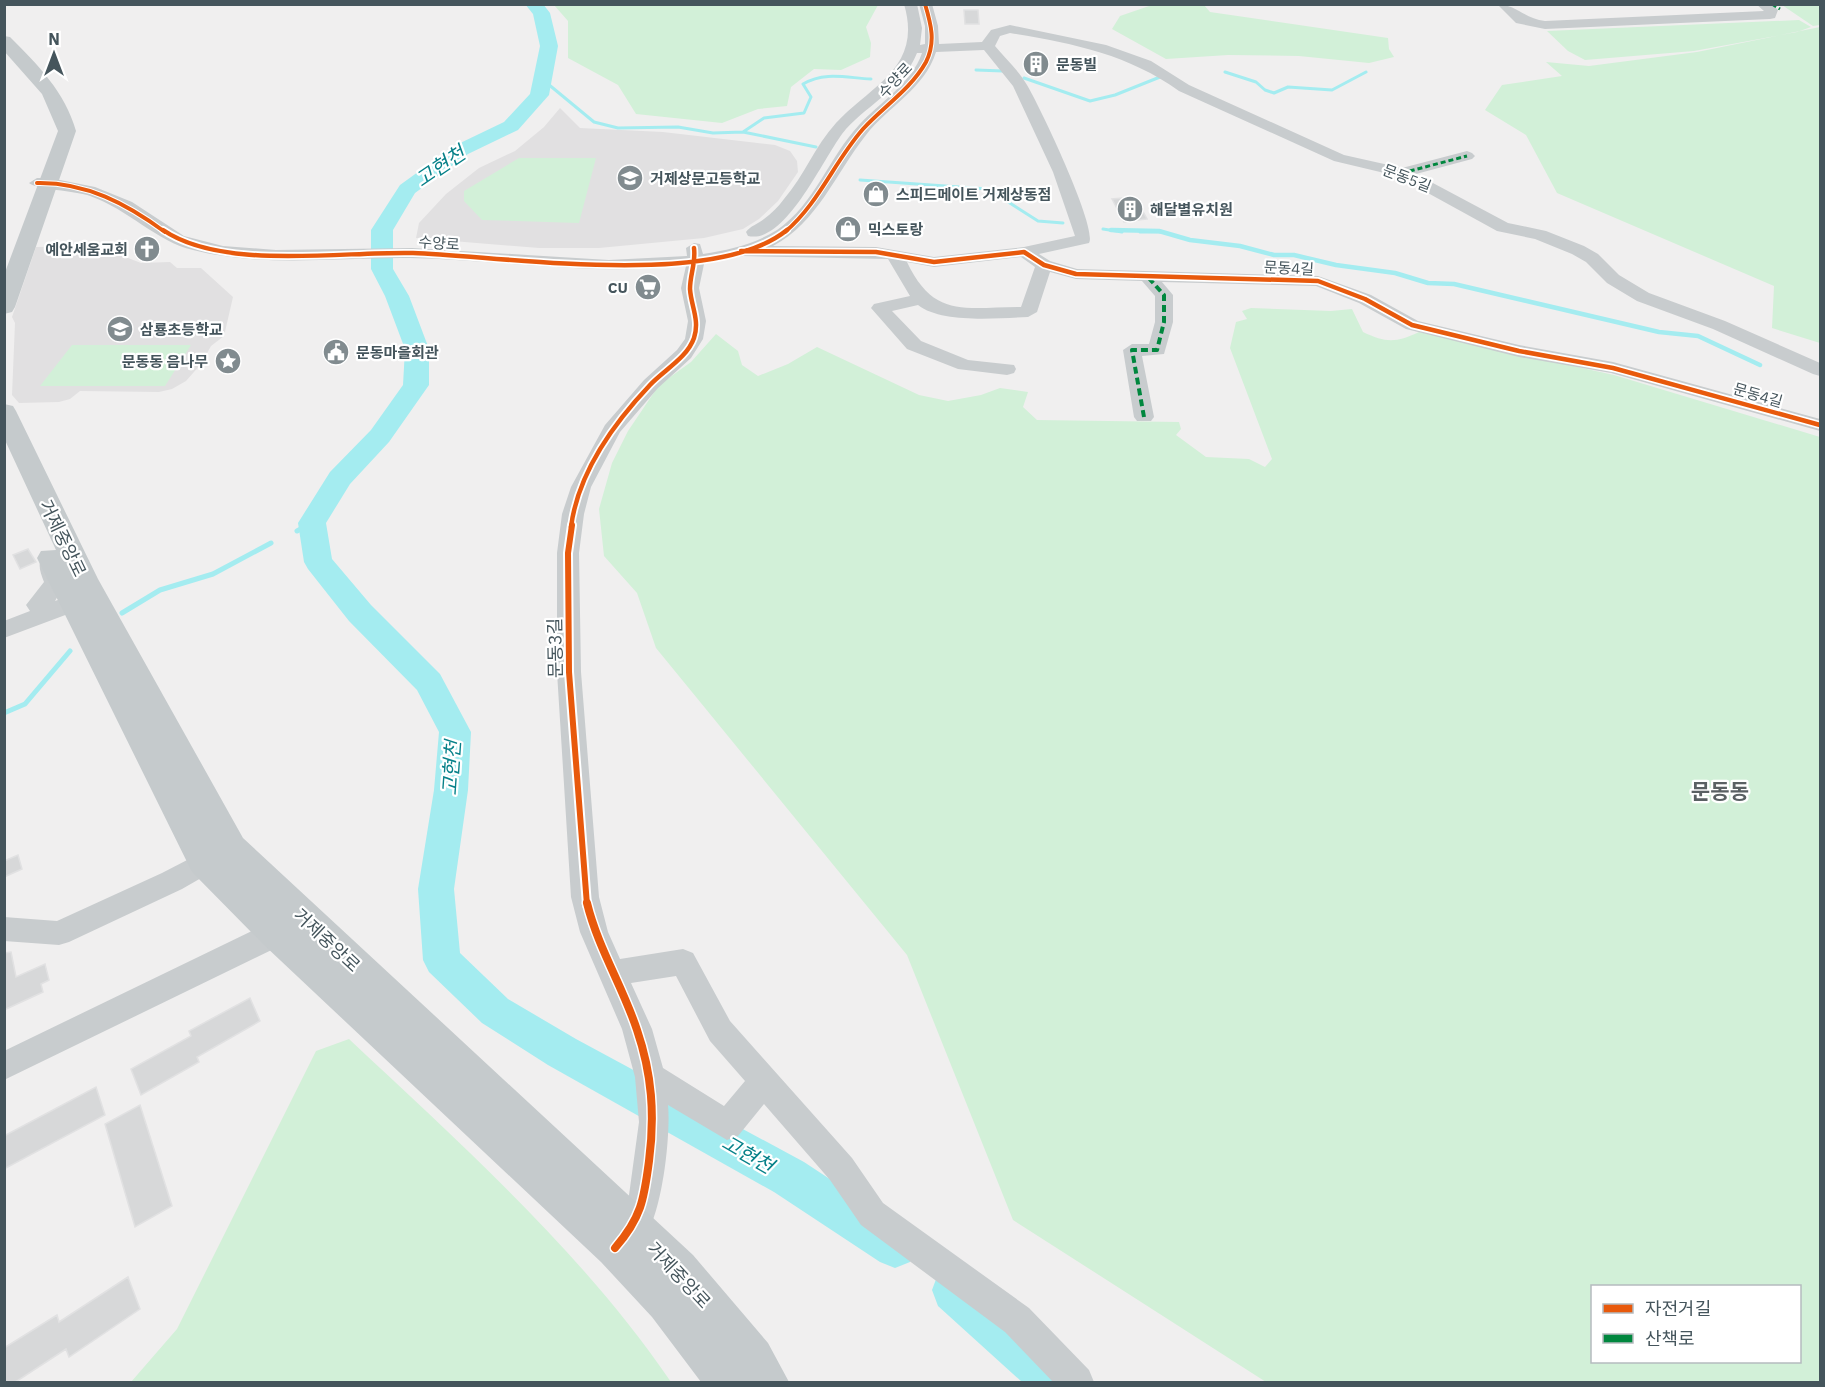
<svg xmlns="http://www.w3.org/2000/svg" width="1825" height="1387" font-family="'IBM Plex Sans','Noto Sans KR',sans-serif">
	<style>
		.education { fill: #e1e0e1 }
		.green { fill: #d2f0d8; fill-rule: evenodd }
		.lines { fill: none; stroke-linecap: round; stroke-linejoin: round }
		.stream-far2 { stroke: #a4ecf0; stroke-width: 3 }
		.stream-far1 { stroke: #a4ecf0; stroke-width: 4.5 }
		.stream { stroke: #a4ecf0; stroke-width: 5 }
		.river { fill: #a4ecf0; fill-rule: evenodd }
		.building { fill: #d7d8d9; stroke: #e1e1e2; stroke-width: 1.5 }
		.minor { fill: #c8ccce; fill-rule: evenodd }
		.major { fill: #c5cacc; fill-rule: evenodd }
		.quiet-far1 { stroke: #00873e; stroke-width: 3; stroke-dasharray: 5 3; stroke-linecap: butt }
		.quiet { stroke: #00873e; stroke-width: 4; stroke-dasharray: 7 4; stroke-linecap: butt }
		.cycleway-far3-casing { stroke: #fff; stroke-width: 6 }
		.cycleway-far2-casing { stroke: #fff; stroke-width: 8 }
		.cycleway-far1-casing { stroke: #fff; stroke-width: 10 }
		.cycleway-casing { stroke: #fff; stroke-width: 11 }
		.cycleway-far3 { stroke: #e8590c; stroke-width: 4 }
		.cycleway-far2 { stroke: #e8590c; stroke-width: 4.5 }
		.cycleway-far1 { stroke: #e8590c; stroke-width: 6 }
		.cycleway { stroke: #e8590c; stroke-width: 8 }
		.labels { text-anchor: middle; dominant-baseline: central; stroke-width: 4.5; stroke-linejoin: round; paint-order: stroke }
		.far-poi-label { font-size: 15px; font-weight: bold; fill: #45555c; stroke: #fff; text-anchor: start }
		.far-street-label { font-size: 15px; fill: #45555c; stroke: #fff }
		.street-label { font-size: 18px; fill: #45555c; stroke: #fff }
		.water-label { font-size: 20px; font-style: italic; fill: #078189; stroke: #fff }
		.quarter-label { font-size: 21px; font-weight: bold; fill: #5a6063; stroke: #fff }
	</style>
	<rect width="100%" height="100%" fill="#f0efef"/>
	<path class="education" d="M 560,108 L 580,128 L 663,132 L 775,145 L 790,151 L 797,161 L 798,172 L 778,201 L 759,219 L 743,229 L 704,238 L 599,248 L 539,248 L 416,238 L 419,223 L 446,194 L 479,168 L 515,151 L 544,127 Z
		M 126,246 L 123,256 L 141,263 L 170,262 L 177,268 L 201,268 L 233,297 L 224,336 L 211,346 L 201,364 L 186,381 L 172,389 L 159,392 L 80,391 L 70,399 L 59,402 L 19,403 L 12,395 L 15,323 L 12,317 L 36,247 Z"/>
	<path class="green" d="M 554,5 L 878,5 L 866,27 L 871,43 L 870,57 L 841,70 L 814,69 L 791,87 L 787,106 L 758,109 L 722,123 L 636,114 L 618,85 L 568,58 L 568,21 Z
		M 1152,5 L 1204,5 L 1210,12 L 1388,38 L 1389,49 L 1394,57 L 1369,63 L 1299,56 L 1228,55 L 1166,59 L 1112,29 L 1120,16 Z
		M 1782,5 L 1820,5 L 1820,25 L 1813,26 Z
		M 1799,20 L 1811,27 L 1797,32 L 1694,51 L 1585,60 L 1568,51 L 1547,31 Z
		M 1820,27 L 1820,343 L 1772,328 L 1774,286 L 1557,193 L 1526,135 L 1485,110 L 1502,85 L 1562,76 L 1546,62 L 1589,66 L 1697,52 Z
		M 519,158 L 596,158 L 579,223 L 482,220 L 464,201 L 464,191 Z
		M 1251,308 L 1331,311 L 1352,309 L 1363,332 C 1386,343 1396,343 1419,332 L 1614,375 L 1820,437 L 1820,1382 L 1266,1382 L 1013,1220 L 907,955 L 656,648 L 637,593 L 604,556 L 599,509 L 612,463 L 628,431 L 659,385 L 691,362 L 716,334 L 738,351 L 742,365 L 758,376 L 788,364 L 817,347 L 919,395 L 948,401 L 981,395 L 1000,388 L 1028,392 L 1023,407 L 1037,420 L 1179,422 L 1181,429 L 1176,435 L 1206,457 L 1249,459 L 1265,467 L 1272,459 L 1230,348 L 1236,322 L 1247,319 L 1242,311 ZM 1592,1286 L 1800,1286 L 1800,1362 L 1592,1362 Z
		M 72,345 L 191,345 L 165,386 L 40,386 Z
		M 349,1039 C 463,1146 583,1253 671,1382 L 131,1382 L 177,1329 L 316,1051 Z"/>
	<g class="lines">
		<path class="stream-far2" d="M 976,70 L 1003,71
			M 1225,72 L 1256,82 L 1265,90 L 1274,93 L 1288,87 L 1332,90 L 1366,72
			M 1024,78 L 1090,101 L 1115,95 L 1160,77
			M 542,79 L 594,122 L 618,128 L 678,127 L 713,133 L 743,132 L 816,147
			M 743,132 L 764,118 L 804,113 L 811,97 L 803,84 C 825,71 847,78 871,79
			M 860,180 L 988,189 L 1038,221 L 1063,223
			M 1103,229 L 1122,232
			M 1140,232 L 1161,232"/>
		<path class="stream-far1" d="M 1111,230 L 1159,231 L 1190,240 L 1240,246 L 1274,255 L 1294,255 L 1336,265 L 1395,273 L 1428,283 L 1454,284 L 1659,332 L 1698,336 L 1760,365
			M 305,527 L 312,523"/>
		<path class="stream" d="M 297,531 L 308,525
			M 122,613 L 160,590 L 213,574 L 271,543
			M 4,713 L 25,704 L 70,651"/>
		<path class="river" d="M 525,4 L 543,4 L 550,13 L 558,46 L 549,95 L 518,130 L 468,154 L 415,193 L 393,230 L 393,269 L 409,296 L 429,349 L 429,385 L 389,442 L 350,484 L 326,523 L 332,559 L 371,605 L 440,674 L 471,732 L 468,790 L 454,889 L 460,953 L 508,999 L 576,1039 L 804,1162 L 910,1232 L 916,1247 L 910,1262 L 895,1268 L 880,1262 L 774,1192 L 548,1065 L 482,1023 L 429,972 L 423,960 L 418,889 L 434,790 L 439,732 L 417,690 L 349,621 L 308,569 L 304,562 L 298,523 L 330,472 L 371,430 L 403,385 L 405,349 L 385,296 L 371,269 L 371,230 L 400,185 L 454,146 L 504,122 L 530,94 L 540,46 L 533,14 Z
			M 954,1268 L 970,1274 C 1003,1303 1060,1340 1074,1382 L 1022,1382 L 938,1306 L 932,1290 L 938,1274 Z"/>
	</g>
	<path class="building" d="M 964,10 L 978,10 L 979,24 L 965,24 Z
		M 1135,197 L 1147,219 L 1124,222 L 1112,199 Z
		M 331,345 L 347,345 L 341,359 L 325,359 Z
		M 28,549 L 36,562 L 20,569 L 13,555 Z
		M 18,855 L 22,869 L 4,877 L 4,861 Z
		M 11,952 L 16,977 L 45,964 L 49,980 L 41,984 L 43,992 L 4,1010 L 4,953 Z
		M 250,998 L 260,1021 L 197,1057 L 199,1062 L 141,1095 L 131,1069 L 191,1036 L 189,1031 Z
		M 96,1087 L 105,1115 L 4,1169 L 4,1136 Z
		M 140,1105 L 172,1206 L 135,1227 L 105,1124 Z
		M 128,1277 L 140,1309 L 69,1357 L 66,1349 L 14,1383 L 4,1383 L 4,1348 L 57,1315 L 59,1322 Z"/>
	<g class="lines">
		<path class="minor" d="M 904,4 L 917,4 L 922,28 L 920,45 L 925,44 L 925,26 L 919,4 L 932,4 L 938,26 L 939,44 L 982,42 L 991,30 L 1010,25 L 1106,45 L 1151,61 L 1189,85 L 1344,155 L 1402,168 L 1467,151 L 1472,153 L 1475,156 L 1472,159 L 1416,174 L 1508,223 L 1546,231 L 1584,246 L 1598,254 L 1619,275 L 1649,293 L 1725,321 L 1820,363 L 1820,376 L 1813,374 L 1713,329 L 1637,301 L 1607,283 L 1586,262 L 1572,254 L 1535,239 L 1497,231 L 1397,176 L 1334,161 L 1179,91 C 1128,54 1071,43 1010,33 L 1000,36 L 995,46 C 1005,58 1019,71 1027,85 C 1039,105 1098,228 1089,243 L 1039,254 L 1050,261 L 1077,269 L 1318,276 L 1371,295 L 1418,321 L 1519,345 L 1613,362 L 1820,419 L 1820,431 L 1611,373 L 1519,357 L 1406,329 L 1359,303 L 1316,286 L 1162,282 L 1173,295 L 1173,322 L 1164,354 L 1142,356 L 1154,417 L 1151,421 L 1137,421 L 1134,417 L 1123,350 L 1132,344 L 1149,344 L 1155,322 L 1155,296 L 1142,281 L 1076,279 L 1050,272 L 1037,312 L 1028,317 C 999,318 942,324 918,305 L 892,311 L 921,341 L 968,360 L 1014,365 L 1016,369 L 1014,373 L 1007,375 L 958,369 L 907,349 L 871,308 L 874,304 L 910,296 L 888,259 L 743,256 L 704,264 L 699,288 L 706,321 L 703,339 L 691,358 L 658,388 L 620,432 L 591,487 L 584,514 L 579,553 L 581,672 L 599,897 L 608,932 L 620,959 L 683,949 L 693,953 L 730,1021 L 852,1158 L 883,1203 L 1029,1308 L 1089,1370 L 1094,1382 L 1053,1382 L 1005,1332 L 861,1225 L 830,1180 L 764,1104 L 738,1136 L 727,1140 L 668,1105 C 671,1134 662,1225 639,1244 C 636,1247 631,1249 627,1250 L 615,1246 L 611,1234 L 629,1195 L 639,1122 L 635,1077 L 622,1029 L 580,932 L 571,897 L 557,672 L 557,553 L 562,514 L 571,487 L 605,425 L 644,380 L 677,350 L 685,339 L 688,321 L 681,288 L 686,266 C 593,276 502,260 410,258 C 338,257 264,268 193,250 C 157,242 128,209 90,196 C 77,191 34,189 29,183 L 37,178 L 50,178 L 95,187 L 132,202 L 184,236 L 223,246 L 276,250 L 412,248 L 609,260 L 687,256 L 686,248 L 694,243 L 700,244 L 703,254 C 729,250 755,244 777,230 C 815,204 829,157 859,125 C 880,102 912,83 922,53 L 917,53 C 903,88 870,103 846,129 C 825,153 787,245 748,236 L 746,232 C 750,226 758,224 764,219 C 772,213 778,207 784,199 C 804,176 815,146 836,123 C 871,85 923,68 904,4 ZM 984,50 L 1013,86 L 1053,172 L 1075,236 L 1024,247 L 934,257 L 876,247 L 773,246 C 818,222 835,174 866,135 C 888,107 925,88 936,52 ZM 1021,257 L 1035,267 L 1021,307 C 965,307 934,319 907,262 L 934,267 ZM 676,976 L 710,1041 L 745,1081 L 724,1106 L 663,1068 L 652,1029 L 631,983 Z
			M 1497,4 C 1515,4 1525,19 1545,21 L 1764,11 L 1756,4 L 1772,4 L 1778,10 L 1775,18 L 1770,19 L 1545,29 L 1516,23 Z
			M 51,551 L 59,554 C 63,561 63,573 66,582 L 55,601 L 92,588 L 100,590 L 103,596 L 100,602 L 4,638 L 4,621 L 30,611 L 26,605 L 44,582 C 40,571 37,564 43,554 Z
			M 220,843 L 229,846 L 233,854 L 229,862 L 182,889 L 69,942 L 59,945 L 4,941 L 4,917 L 57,921 L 162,873 Z
			M 287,914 L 297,917 L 301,926 L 297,935 L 286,943 L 4,1080 L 4,1051 Z"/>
		<path class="major" d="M 4,36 L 10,37 C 38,65 65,92 76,131 L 15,307 L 12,312 L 4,314 L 4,275 L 58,131 L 42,94 L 4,51 Z
			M 4,404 L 13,406 L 16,411 L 98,579 L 243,838 L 693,1255 L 768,1343 L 789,1382 L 701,1382 L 652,1317 L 601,1262 L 264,945 L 192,872 L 37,558 L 41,551 L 56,550 L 4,438 Z"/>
		<path class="quiet-far1" d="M 1772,4 L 1780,9
			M 1402,173 L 1467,156"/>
		<path class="quiet" d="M 1144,417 L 1132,350 L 1157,350 L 1164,322 L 1164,295 L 1147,276"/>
		<defs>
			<path id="cycleway-far3" d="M 37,183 C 86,182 127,204 165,232
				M 785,232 C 819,203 834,162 863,129 C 883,107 911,89 926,62 C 936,42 931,24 925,4"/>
			<path id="cycleway-far2" d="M 163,230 C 223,271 342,251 413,253 C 505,256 713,290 787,230
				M 741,251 L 876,252 L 934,262 L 1024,252 L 1044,265 L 1076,274 L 1318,281 L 1365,299 L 1412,325 L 1519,351 L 1613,368 L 1820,425
				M 571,527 C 578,473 614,423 650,385 C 664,370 687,358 694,338 C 700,320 691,306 690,289 C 690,274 696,263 694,248"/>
			<path id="cycleway-far1" d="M 572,525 L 568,553 L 569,672 L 587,905"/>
			<path id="cycleway" d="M 587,903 C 598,948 623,987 637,1030 C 652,1074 655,1115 649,1161 C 644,1200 641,1218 615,1248"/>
		</defs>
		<use href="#cycleway-far3" class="cycleway-far3-casing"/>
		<use href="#cycleway-far2" class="cycleway-far2-casing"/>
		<use href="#cycleway-far1" class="cycleway-far1-casing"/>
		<use href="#cycleway" class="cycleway-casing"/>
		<use href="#cycleway-far3" class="cycleway-far3"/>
		<use href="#cycleway-far2" class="cycleway-far2"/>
		<use href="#cycleway-far1" class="cycleway-far1"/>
		<use href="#cycleway" class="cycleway"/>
	</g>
	<defs>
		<symbol id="building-disc" viewBox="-11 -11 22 22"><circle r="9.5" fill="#818b8f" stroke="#fff"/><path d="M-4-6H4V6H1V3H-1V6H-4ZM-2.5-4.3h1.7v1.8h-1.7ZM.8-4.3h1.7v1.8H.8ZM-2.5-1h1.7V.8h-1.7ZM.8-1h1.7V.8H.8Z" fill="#fff"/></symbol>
		<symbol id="school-disc" viewBox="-11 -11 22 22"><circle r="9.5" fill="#818b8f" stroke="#fff"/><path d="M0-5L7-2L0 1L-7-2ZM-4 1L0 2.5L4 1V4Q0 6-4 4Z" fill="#fff"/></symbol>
		<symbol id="shop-disc" viewBox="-11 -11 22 22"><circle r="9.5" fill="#818b8f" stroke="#fff"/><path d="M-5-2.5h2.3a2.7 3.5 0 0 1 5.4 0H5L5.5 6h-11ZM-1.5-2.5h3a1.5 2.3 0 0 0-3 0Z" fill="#fff"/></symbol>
		<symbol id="church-disc" viewBox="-11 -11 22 22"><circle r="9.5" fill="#818b8f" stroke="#fff"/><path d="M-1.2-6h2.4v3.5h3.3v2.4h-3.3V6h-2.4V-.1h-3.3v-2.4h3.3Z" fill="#fff"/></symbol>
		<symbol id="supermarket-disc" viewBox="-11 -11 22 22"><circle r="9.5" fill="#818b8f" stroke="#fff"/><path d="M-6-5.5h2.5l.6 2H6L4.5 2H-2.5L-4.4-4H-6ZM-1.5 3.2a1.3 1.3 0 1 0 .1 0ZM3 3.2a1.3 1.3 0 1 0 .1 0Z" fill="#fff"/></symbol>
		<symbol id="civic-disc" viewBox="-11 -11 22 22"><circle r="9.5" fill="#818b8f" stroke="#fff"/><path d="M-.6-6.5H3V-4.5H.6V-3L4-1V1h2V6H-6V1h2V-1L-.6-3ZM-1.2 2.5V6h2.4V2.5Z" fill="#fff"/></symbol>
		<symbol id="sight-disc" viewBox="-11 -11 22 22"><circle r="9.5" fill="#818b8f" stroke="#fff"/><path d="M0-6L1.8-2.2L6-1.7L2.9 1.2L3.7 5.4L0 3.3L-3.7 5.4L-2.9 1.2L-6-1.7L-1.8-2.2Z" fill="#fff"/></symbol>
	</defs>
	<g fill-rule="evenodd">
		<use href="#building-disc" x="1021" y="49" width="30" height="30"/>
		<use href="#school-disc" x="615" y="163" width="30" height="30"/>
		<use href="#shop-disc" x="861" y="179" width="30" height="30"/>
		<use href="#building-disc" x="1115" y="194" width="30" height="30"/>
		<use href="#shop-disc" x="833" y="214" width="30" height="30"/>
		<use href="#church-disc" x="132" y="234" width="30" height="30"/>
		<use href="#supermarket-disc" x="633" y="272" width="30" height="30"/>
		<use href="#school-disc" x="105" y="314" width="30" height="30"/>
		<use href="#civic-disc" x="321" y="337" width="30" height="30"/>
		<use href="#sight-disc" x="213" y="346" width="30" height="30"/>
	</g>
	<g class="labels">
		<g class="far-poi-label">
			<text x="1056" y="64">문동빌</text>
			<text x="650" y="178">거제상문고등학교</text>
			<text x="896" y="194">스피드메이트 거제상동점</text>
			<text x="1150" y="209">해달별유치원</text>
			<text x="868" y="229">믹스토랑</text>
			<text x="128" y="249" text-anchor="end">예안세움교회</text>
			<text x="628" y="287" text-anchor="end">CU</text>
			<text x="140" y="329">삼룡초등학교</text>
			<text x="356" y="352">문동마을회관</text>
			<text x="208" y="361" text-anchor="end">문동동 음나무</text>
		</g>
		<g class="far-street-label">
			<text transform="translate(895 80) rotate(-47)">수양로</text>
			<text transform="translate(1407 178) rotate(21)">문동5길</text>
			<text transform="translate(439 243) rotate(4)">수양로</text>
			<text transform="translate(1289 268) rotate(3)">문동4길</text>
			<text transform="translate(1758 395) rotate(16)">문동4길</text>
		</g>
		<g class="street-label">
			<text transform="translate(63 538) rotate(64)">거제중앙로</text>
			<text transform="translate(555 648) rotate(-91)">문동3길</text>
			<text transform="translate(327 940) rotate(43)">거제중앙로</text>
			<text transform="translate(679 1275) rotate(47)">거제중앙로</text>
		</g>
		<g class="water-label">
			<text transform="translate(440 166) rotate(-34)">고현천</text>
			<text transform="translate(451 768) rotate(-86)">고현천</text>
			<text transform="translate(748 1154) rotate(30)">고현천</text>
		</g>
		<g class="quarter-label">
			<text x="1720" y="791">문동동</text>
		</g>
	</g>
	<rect width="1825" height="1387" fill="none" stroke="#45555c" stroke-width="12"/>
	<rect x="1591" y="1285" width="210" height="78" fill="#ffffff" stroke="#b5bbbe" stroke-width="1.5"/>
	<rect x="1603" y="1304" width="30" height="9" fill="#e8590c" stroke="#b5bbbe" stroke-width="1.5"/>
	<text x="1645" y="1315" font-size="18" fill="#45555c">자전거길</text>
	<rect x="1603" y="1334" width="30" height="9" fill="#00873e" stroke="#b5bbbe" stroke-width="1.5"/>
	<text x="1645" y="1345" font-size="18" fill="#45555c">산책로</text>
	<g transform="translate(54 54)" stroke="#ffffff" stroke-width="4.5" paint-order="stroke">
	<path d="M0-4.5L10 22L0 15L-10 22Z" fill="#45555c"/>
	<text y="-9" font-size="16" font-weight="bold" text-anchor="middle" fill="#45555c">N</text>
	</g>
</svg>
